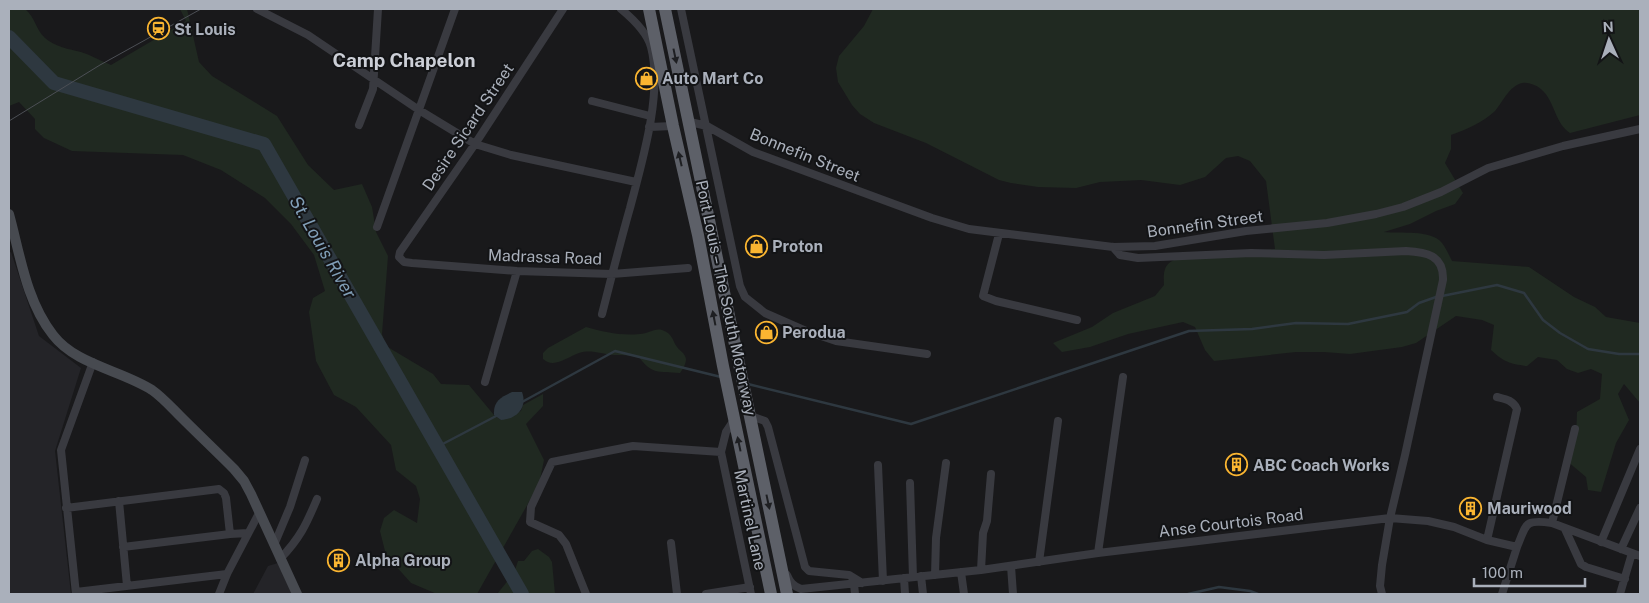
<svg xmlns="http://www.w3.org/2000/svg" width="1649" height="603" font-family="'Public Sans',sans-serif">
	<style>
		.built { fill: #242428 }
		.green { fill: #202921 }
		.water { fill: #2e3840 }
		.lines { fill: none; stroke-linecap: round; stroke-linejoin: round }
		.stream { stroke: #2e3840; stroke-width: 2.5 }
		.river { stroke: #2e3840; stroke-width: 14 }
		.minor { stroke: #393a40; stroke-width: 8 }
		.secondary { stroke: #474a50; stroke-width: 10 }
		.trunk { stroke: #5d6068; stroke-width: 12 }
		.tram { stroke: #4c4f55; stroke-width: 1 }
		.oneway { fill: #1e1f22 }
		.labels { text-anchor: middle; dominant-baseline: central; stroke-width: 4; stroke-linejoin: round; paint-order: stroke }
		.poi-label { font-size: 16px; font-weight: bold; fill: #aab0bb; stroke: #131416; text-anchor: start }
		.street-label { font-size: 16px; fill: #aab0bb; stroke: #131416 }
		.water-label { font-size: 18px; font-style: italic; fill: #809eb7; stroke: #131416 }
		.quarter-label { font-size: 19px; font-weight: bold; fill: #cccfd7; stroke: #131416 }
	</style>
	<rect width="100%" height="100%" fill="#19191b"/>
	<path class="built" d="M 11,252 L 39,336 L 81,368 L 55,451 L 71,594 L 9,594 L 9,253 Z
		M 278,563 L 292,594 L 253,594 L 268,566 Z"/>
	<path class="green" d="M 9,9 L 25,9 C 35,17 36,30 45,38 C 55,47 69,49 81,52 C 91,55 101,61 111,65 L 186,21 L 180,9 L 187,9 L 199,62 L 212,76 L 277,116 L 308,165 L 334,190 L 362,184 L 372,207 L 376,232 L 388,256 L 382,334 L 386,346 L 433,374 L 441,384 L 469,385 L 494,415 L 501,420 L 521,411 L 523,405 L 543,394 L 543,406 L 526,424 L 544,460 L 539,484 L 477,594 L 437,594 L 411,583 L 386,555 L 380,531 L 384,518 L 394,510 L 417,523 L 420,499 L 416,486 L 396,470 L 391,445 L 356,407 L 334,395 L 316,361 L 309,312 L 313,298 L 325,291 L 314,255 L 291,224 L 265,198 L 221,170 L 183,155 L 72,151 L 44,138 L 35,129 L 35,119 L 19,102 L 9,106 Z
		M 873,9 L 1640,9 L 1640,115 L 1570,133 C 1555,123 1555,103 1543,91 C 1538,86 1530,82 1522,83 C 1509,86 1503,102 1495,111 C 1482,123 1467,129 1451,135 L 1451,149 L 1445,163 L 1463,193 L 1455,204 L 1436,211 L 1410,224 L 1384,232 C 1400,234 1431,229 1442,243 C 1446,248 1449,255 1452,261 L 1529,267 L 1574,297 L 1595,307 L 1606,317 L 1640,323 L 1640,403 L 1624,384 L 1618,394 L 1629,420 L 1616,443 L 1601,492 L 1588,490 L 1586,477 L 1567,461 L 1576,438 L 1577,412 L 1600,399 L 1602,374 L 1591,369 L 1578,373 L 1567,369 L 1557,360 L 1538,357 L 1527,366 C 1510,364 1504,362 1491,350 L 1494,325 L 1482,320 L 1456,316 L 1416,343 L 1402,347 L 1350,354 L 1324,352 L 1296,352 L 1214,361 L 1205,350 L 1195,327 L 1183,322 L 1128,334 L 1090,347 L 1062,352 L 1053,343 L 1092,327 L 1113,313 L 1155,296 L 1164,285 C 1163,266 1166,262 1184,256 L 1275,249 L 1266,181 L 1250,161 L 1238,156 L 1226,158 L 1205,177 L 1180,185 L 1141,180 L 1100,182 L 1076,188 L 1038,187 L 1011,183 L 999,180 L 926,143 L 874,123 L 860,114 L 852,105 L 838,82 L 836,68 L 839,56 L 864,26 Z
		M 586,327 C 604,332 621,336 640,334 C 648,334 654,328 662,330 C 673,334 672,340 677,347 C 680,351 685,353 686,359 C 686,364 683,369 680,373 C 658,371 652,375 638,356 C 630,355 622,355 614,355 C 601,354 591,349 579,353 C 567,357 554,369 543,359 L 543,353 L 548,348 Z
		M 538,549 L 549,557 L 552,562 L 555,594 L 497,594 L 514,573 L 518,561 L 524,561 L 532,551 Z"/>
	<path class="water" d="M 512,392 L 522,392 C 528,408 516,419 501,420 L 494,415 C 493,401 501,397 512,392 Z"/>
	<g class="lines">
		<path class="stream" d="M 1442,296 L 1497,285 L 1524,293 L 1543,320 L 1560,333 L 1588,349 L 1619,354 L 1640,354
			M 748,384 L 911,424 L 1189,331 L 1252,329 L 1296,323 L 1348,324 L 1407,312 L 1419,303 L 1436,297
			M 522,402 L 615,351 L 721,377
			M 437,447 L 498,415
			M 1188,594 L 1219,587 L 1250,591 L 1258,594"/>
		<path class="river" d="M 9,37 L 54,83 L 264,144 L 522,594"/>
		<path class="minor" d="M 257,9 L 308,35 L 419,110 L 475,144 L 511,155 L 636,182
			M 563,9 L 475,144 L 400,252 L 399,257 L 404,262 L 412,263 L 517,271 L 612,274 L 688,268
			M 681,9 L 740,286 L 745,297 L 765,313 L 806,331 L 836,341 L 927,354
			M 592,101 L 650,116
			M 690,122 L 707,126 L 753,152 L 932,218 L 969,229 L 1113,247 L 1155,246 L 1246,231 L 1327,223 L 1376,214 L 1403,207 L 1441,192 L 1488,168 L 1563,146 L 1640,129
			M 359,125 L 373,89 L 378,9
			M 649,127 L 673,126
			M 377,227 L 455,9
			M 999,234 L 983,296 L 996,301 L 1077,320
			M 1113,247 L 1120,255 L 1138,258 L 1251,253 L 1324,255 L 1406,251 C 1426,252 1444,255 1443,280 L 1405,455 L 1390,518 L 1382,565 L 1380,586 L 1382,594
			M 602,314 C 611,279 620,243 630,208 C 642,162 663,93 651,47 C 647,32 633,19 621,9
			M 485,382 L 517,271
			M 751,416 L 765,421 L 768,427 L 805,567 L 809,571 L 849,575 L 862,583
			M 734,420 L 726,432 L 721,452 L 751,594
			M 878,465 L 883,581
			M 910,483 L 913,577
			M 119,501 L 127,586
			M 66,508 L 219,489 L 224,493 L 226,498 L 230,534 L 248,533
			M 1552,523 L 1575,429
			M 1565,529 L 1581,564 L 1586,567 L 1625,579
			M 1487,540 L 1517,409 C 1513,400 1505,399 1497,397
			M 1601,542 L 1640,449
			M 671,543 L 677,594
			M 274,545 L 290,507 L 305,460
			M 123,547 L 230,534
			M 1621,549 L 1640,508
			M 1098,553 L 1123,377
			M 280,559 C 300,538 306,525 317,499
			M 1039,562 L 1058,421
			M 1011,566 L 1013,594
			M 981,570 L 983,533 L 987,521 L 991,474
			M 961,572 L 964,594
			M 787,575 C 790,582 793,586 801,589 L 981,570 L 1098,553 L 1390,518 L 1428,521 L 1454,527 L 1487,540 L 1517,547 C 1527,524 1523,519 1552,523 L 1640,556
			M 935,575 L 936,538 L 946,463
			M 921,576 L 923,594
			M 904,578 L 905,594
			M 854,584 L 855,594
			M 76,592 L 227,574
			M 76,594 L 61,450 L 93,362
			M 219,594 L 227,574 L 259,513
			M 586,594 L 566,544 L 559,535 L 530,522 L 531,507 L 552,462 L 633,446 L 721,452
			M 706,594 L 750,587
			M 1502,594 L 1517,547
			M 1620,594 L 1632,553"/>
		<path class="secondary" d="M 9,214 C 20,254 26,301 53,335 C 76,365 121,370 152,390 C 162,397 171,407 180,416 C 198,434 216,451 234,469 L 244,481 L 251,494 L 297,594"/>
		<path class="trunk" d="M 649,9 L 673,126 L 698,235 L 723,366 L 771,594
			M 665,9 L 787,594"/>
		<path class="tram" d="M 9,121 L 100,65 L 201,9"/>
	</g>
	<defs><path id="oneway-solid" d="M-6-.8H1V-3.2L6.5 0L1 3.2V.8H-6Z" transform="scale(1.25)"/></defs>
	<g class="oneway">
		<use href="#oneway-solid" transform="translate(675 56) rotate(78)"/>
		<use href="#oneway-solid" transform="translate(680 159) rotate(-103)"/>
		<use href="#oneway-solid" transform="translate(714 318) rotate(-101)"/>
		<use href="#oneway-solid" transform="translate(739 444) rotate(-102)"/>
		<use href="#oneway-solid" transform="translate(768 502) rotate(78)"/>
	</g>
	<defs>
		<symbol id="station-ring" viewBox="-11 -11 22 22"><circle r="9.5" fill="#131416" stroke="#fab531" stroke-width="1.5"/><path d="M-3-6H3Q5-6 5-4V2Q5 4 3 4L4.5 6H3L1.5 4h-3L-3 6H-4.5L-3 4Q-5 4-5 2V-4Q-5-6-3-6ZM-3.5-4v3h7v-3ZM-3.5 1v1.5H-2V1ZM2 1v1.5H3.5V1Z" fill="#fab531"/></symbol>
		<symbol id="shop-ring" viewBox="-11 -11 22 22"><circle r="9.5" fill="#131416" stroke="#fab531" stroke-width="1.5"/><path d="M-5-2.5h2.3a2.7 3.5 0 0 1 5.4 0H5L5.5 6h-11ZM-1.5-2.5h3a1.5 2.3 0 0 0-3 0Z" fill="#fab531"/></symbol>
		<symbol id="building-ring" viewBox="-11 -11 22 22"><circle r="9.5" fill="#131416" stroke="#fab531" stroke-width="1.5"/><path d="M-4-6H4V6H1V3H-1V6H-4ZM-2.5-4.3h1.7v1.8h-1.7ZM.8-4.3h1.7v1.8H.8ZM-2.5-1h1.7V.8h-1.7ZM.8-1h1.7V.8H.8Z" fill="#fab531"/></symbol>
	</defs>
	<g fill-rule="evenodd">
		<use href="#station-ring" x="146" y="16" width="25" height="25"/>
		<use href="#shop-ring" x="634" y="66" width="25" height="25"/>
		<use href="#shop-ring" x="744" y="234" width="25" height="25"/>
		<use href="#shop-ring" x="754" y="320" width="25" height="25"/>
		<use href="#building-ring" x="1224" y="452" width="25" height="25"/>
		<use href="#building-ring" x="1458" y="496" width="25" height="25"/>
		<use href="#building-ring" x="326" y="548" width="25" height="25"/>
	</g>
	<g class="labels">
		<g class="poi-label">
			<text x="174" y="29">St Louis</text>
			<text x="662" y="78">Auto Mart Co</text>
			<text x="772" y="246">Proton</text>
			<text x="782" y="332">Perodua</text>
			<text x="1253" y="465">ABC Coach Works</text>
			<text x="1487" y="508">Mauriwood</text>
			<text x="355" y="560">Alpha Group</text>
		</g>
		<g class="street-label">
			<text transform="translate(468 127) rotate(-56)">Desire Sicard Street</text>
			<text transform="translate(805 155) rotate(22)">Bonnefin Street</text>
			<text transform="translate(1205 224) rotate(-8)">Bonnefin Street</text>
			<text transform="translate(545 257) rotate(2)">Madrassa Road</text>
			<text transform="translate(726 298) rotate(78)">Port Louis – The South Motorway</text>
			<text transform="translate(750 520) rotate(78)">Martinel Lane</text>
			<text transform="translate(1231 523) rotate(-7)">Anse Courtois Road</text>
		</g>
		<g class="water-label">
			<text transform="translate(323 247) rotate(60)">St. Louis River</text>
		</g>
		<g class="quarter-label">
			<text x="404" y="60">Camp Chapelon</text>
		</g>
	</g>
	<rect width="1649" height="603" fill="none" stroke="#aab0bb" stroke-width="20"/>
	<g transform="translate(1609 40) rotate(357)" stroke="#131416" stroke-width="4" paint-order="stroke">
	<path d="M0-4L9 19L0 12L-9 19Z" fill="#aab0bb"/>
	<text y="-8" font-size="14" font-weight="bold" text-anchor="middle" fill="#aab0bb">N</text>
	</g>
	<path d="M1474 578v8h111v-8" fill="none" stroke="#aab0bb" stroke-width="2.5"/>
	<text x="1482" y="578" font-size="15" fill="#aab0bb" stroke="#131416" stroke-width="4" paint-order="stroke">100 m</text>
</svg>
